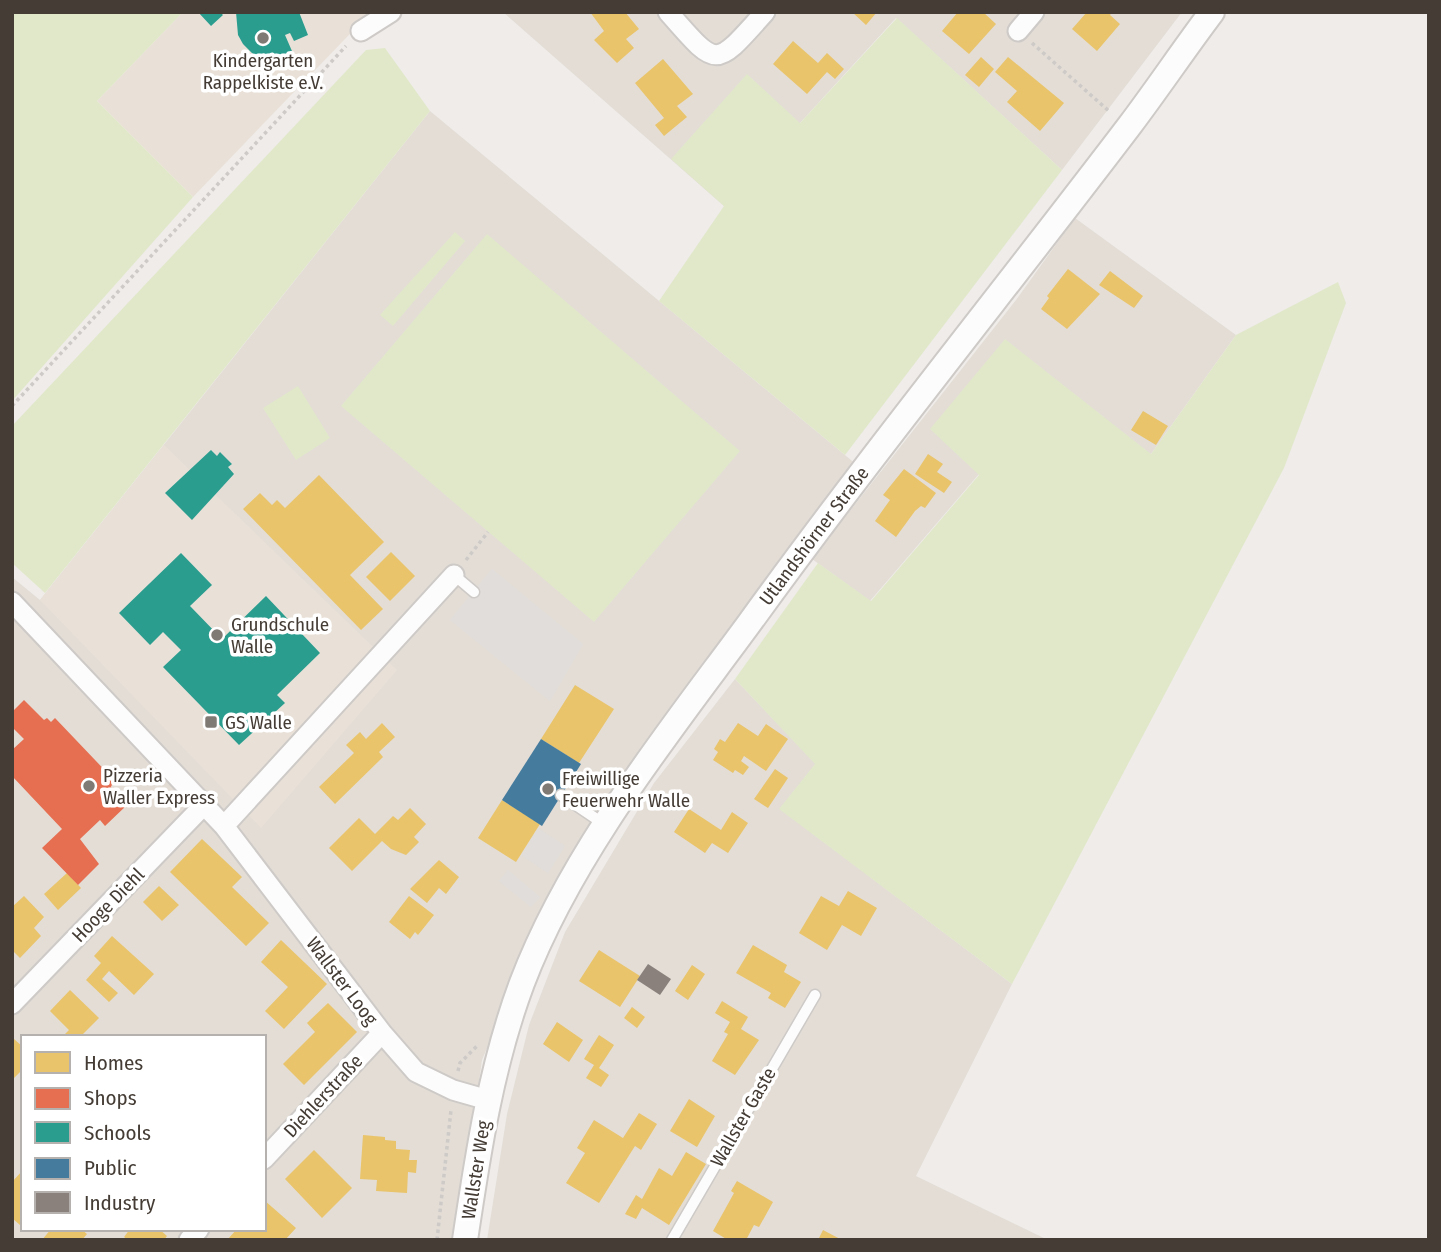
<svg xmlns="http://www.w3.org/2000/svg" width="1441" height="1252" font-family="'Fira Sans Condensed',sans-serif">
	<style>
		.residential { fill: #e3ddd6; fill-rule: evenodd }
		.education { fill: #e9e1d8 }
		.green { fill: #e1e8ca }
		.parking { fill: #e0ddda }
		.homes { fill: #e9c46a }
		.shops { fill: #e76f51 }
		.schools { fill: #2a9d8f }
		.public { fill: #457b9d }
		.industry { fill: #8a817c }
		.lines { fill: none; stroke-linecap: round; stroke-linejoin: round }
		.service-casing { stroke: #cdcac7; stroke-width: 13 }
		.minor-casing { stroke: #cdcac7; stroke-width: 23 }
		.tertiary-casing { stroke: #cdcac7; stroke-width: 28 }
		.path { stroke: #cdcac7; stroke-width: 3.5; stroke-dasharray: 3.5 3.5; stroke-linecap: butt }
		.service { stroke: #fdfcfc; stroke-width: 10 }
		.minor { stroke: #fdfcfc; stroke-width: 19 }
		.tertiary { stroke: #fdfcfc; stroke-width: 24 }
		.poi-dot { fill: #807a74; stroke: #fff; stroke-width: 2.5 }
		.labels { text-anchor: middle; dominant-baseline: central; stroke-width: 7; stroke-linejoin: round; paint-order: stroke }
		.poi-label { font-size: 19px; fill: #443c35; stroke: #fff; text-anchor: start }
		.street-label { font-size: 19px; fill: #443c35; stroke: #fff }
	</style>
	<rect width="100%" height="100%" fill="#efece9"/>
	<path class="residential" d="M 503,12 L 1182,12 L 1062,170 L 896,18 L 724,206 Z
		M 430,111 L 857,465 L 539,924 L 482,1060 L 457,1240 L 12,1240 L 12,577 L 40,600 ZM 23,1037 L 264,1037 L 264,1229 L 23,1229 Z
		M 1075,218 L 1236,335 L 1151,454 L 979,474 L 870,601 L 812,559 L 1016,300 Z
		M 735,679 L 816,764 L 780,809 L 1012,984 L 916,1176 L 1048,1240 L 487,1240 L 507,1114 L 529,1025 L 565,932 L 654,783 Z"/>
	<path class="education" d="M 183,12 L 371,12 L 193,197 L 97,101 Z
		M 164,445 L 397,670 L 261,828 L 40,600 Z"/>
	<path class="green" d="M 12,12 L 183,12 L 97,101 L 193,197 L 12,401 Z
		M 897,18 L 1062,170 L 845,455 L 659,301 L 724,206 L 671,159 L 747,74 L 800,123 Z
		M 385,48 L 430,111 L 45,593 L 12,563 L 12,426 L 366,50 Z
		M 455,232 L 465,241 L 393,326 L 380,315 Z
		M 487,234 L 740,451 L 594,622 L 341,406 Z
		M 1338,282 L 1346,303 L 1284,468 L 1012,984 L 779,809 L 815,764 L 735,679 L 818,563 L 871,601 L 979,475 L 930,429 L 1005,339 L 1151,454 L 1236,335 Z
		M 298,386 L 330,438 L 296,460 L 263,408 Z"/>
	<path class="parking" d="M 492,569 L 583,644 L 550,701 L 450,620 Z
		M 538,828 L 565,846 L 548,873 L 521,855 Z
		M 508,870 L 540,897 L 531,907 L 499,881 Z"/>
	<path class="homes" d="M 590,12 L 625,12 L 639,29 L 626,39 L 634,48 L 617,63 L 594,40 L 604,31 Z
		M 852,12 L 877,12 L 866,25 Z
		M 958,12 L 983,12 L 996,24 L 969,54 L 942,31 Z
		M 1087,12 L 1112,12 L 1110,15 L 1120,24 L 1097,51 L 1072,29 Z
		M 793,41 L 818,63 L 827,53 L 844,69 L 835,79 L 827,72 L 807,94 L 773,64 Z
		M 981,57 L 994,69 L 979,87 L 965,75 Z
		M 1008,57 L 1064,103 L 1040,131 L 1007,102 L 1017,91 L 995,72 Z
		M 663,59 L 693,94 L 677,106 L 687,117 L 664,136 L 655,125 L 664,118 L 635,83 Z
		M 1068,269 L 1100,294 L 1067,329 L 1041,309 L 1049,298 L 1047,296 Z
		M 1110,271 L 1143,296 L 1134,308 L 1099,285 Z
		M 1143,411 L 1168,426 L 1156,445 L 1131,430 Z
		M 928,454 L 943,464 L 937,472 L 952,482 L 944,493 L 915,474 Z
		M 904,469 L 936,493 L 925,508 L 921,506 L 915,511 L 896,537 L 875,521 L 890,500 L 883,495 Z
		M 319,475 L 384,542 L 350,575 L 383,609 L 361,630 L 243,509 L 260,493 L 272,505 L 277,500 L 285,508 Z
		M 391,552 L 415,576 L 390,601 L 366,577 Z
		M 575,685 L 614,709 L 579,763 L 541,739 Z
		M 382,723 L 395,737 L 379,752 L 383,757 L 335,804 L 319,787 L 354,753 L 346,745 L 360,732 L 366,739 Z
		M 738,723 L 758,736 L 766,724 L 788,739 L 766,771 L 744,756 L 741,761 L 749,767 L 743,775 L 735,770 L 733,773 L 713,760 L 718,752 L 714,749 L 720,739 L 725,742 Z
		M 775,769 L 788,778 L 768,808 L 754,799 Z
		M 502,800 L 540,824 L 516,862 L 478,838 Z
		M 410,808 L 426,824 L 414,837 L 419,842 L 406,855 L 391,849 L 382,841 L 352,871 L 329,848 L 359,818 L 375,834 L 393,816 L 398,820 Z
		M 689,809 L 721,830 L 732,812 L 748,823 L 728,853 L 712,843 L 705,853 L 674,832 Z
		M 202,839 L 242,877 L 232,887 L 269,923 L 246,946 L 170,872 Z
		M 439,860 L 459,877 L 446,894 L 439,888 L 427,903 L 410,889 Z
		M 67,873 L 81,888 L 58,910 L 44,894 Z
		M 159,886 L 179,905 L 162,921 L 143,902 Z
		M 848,891 L 877,908 L 861,936 L 842,925 L 827,950 L 799,933 L 821,896 L 839,906 Z
		M 24,896 L 44,917 L 34,928 L 41,936 L 20,958 L 12,950 L 12,907 Z
		M 409,896 L 434,915 L 418,935 L 415,932 L 410,939 L 389,922 Z
		M 112,936 L 154,974 L 134,995 L 109,971 L 102,979 L 118,993 L 109,1002 L 86,980 L 101,963 L 94,956 Z
		M 281,940 L 327,984 L 284,1029 L 265,1011 L 288,987 L 261,962 Z
		M 753,945 L 787,965 L 784,972 L 801,982 L 785,1008 L 768,998 L 771,993 L 736,973 Z
		M 599,950 L 640,976 L 620,1007 L 579,981 Z
		M 692,965 L 705,974 L 688,1000 L 675,991 Z
		M 70,990 L 99,1018 L 80,1037 L 62,1037 L 69,1030 L 50,1011 Z
		M 722,1001 L 748,1017 L 741,1029 L 759,1040 L 735,1075 L 712,1061 L 728,1034 L 724,1032 L 730,1022 L 715,1013 Z
		M 328,1003 L 357,1032 L 304,1085 L 283,1064 L 315,1032 L 307,1023 Z
		M 632,1007 L 645,1017 L 637,1028 L 624,1018 Z
		M 557,1022 L 583,1040 L 569,1062 L 543,1044 Z
		M 599,1035 L 614,1045 L 599,1068 L 609,1075 L 601,1087 L 586,1078 L 594,1065 L 584,1059 Z
		M 14,1039 L 23,1047 L 23,1069 L 12,1080 Z
		M 689,1099 L 715,1116 L 697,1147 L 670,1131 Z
		M 639,1113 L 657,1124 L 641,1150 L 635,1146 L 599,1203 L 566,1183 L 585,1153 L 577,1148 L 594,1120 L 623,1138 Z
		M 363,1135 L 385,1137 L 385,1140 L 396,1141 L 396,1149 L 410,1150 L 409,1160 L 417,1160 L 416,1173 L 408,1172 L 407,1193 L 376,1191 L 377,1180 L 360,1179 Z
		M 314,1150 L 352,1188 L 322,1218 L 285,1179 Z
		M 686,1152 L 706,1164 L 669,1225 L 642,1208 L 636,1219 L 625,1214 L 636,1195 L 642,1199 L 659,1168 L 672,1176 Z
		M 23,1170 L 23,1221 L 20,1225 L 12,1218 L 12,1182 Z
		M 737,1181 L 773,1202 L 759,1227 L 754,1225 L 746,1240 L 728,1240 L 713,1231 L 734,1193 L 731,1191 Z
		M 264,1200 L 296,1228 L 285,1240 L 227,1240 L 237,1229 L 264,1229 Z
		M 51,1229 L 81,1229 L 87,1234 L 82,1240 L 42,1240 Z
		M 130,1229 L 159,1229 L 167,1236 L 164,1240 L 128,1240 L 124,1237 Z
		M 823,1230 L 842,1240 L 818,1240 Z"/>
	<path class="shops" d="M 24,700 L 44,720 L 47,718 L 51,722 L 55,718 L 116,782 L 111,786 L 112,790 L 127,805 L 105,826 L 100,820 L 80,839 L 99,864 L 78,885 L 42,848 L 62,829 L 12,776 L 12,750 L 24,739 L 12,727 L 12,712 Z"/>
	<path class="schools" d="M 198,12 L 220,12 L 223,15 L 211,26 Z
		M 236,12 L 299,12 L 308,35 L 294,41 L 290,33 L 285,35 L 295,58 L 284,62 L 265,60 L 256,57 L 243,44 L 238,35 Z
		M 211,450 L 217,456 L 220,452 L 232,464 L 228,467 L 234,474 L 192,520 L 165,493 Z
		M 181,553 L 212,585 L 190,606 L 222,639 L 266,596 L 320,653 L 277,695 L 285,703 L 239,745 L 163,667 L 181,650 L 163,632 L 150,645 L 119,613 Z"/>
	<path class="public" d="M 541,739 L 581,764 L 542,826 L 502,800 Z"/>
	<path class="industry" d="M 648,964 L 671,979 L 660,995 L 637,980 Z"/>
	<g class="lines">
		<defs>
			<path id="service" d="M 454,575 L 474,592
				M 561,795 L 604,824
				M 672,1240 L 815,995"/>
			<path id="minor" d="M 668,12 C 718,69 714,69 765,12
				M 361,31 L 391,12
				M 1018,31 L 1034,12
				M 12,602 L 224,826 L 382,1033 L 416,1072 L 453,1090 L 488,1100
				M 224,826 L 454,575
				M 12,1004 L 203,806
				M 264,1159 L 382,1033
				M 189,1240 L 199,1229"/>
			<path id="tertiary" d="M 465,1240 C 478,1153 491,1066 522,983 C 571,854 667,735 748,625 C 871,455 1003,292 1130,125 C 1158,88 1184,49 1212,12"/>
		</defs>
		<use href="#service" class="service-casing"/>
		<use href="#minor" class="minor-casing"/>
		<use href="#tertiary" class="tertiary-casing"/>
		<path class="path" d="M 1032,43 L 1110,112
			M 12,406 L 346,46
			M 466,560 L 488,532
			M 458,1071 L 460,1063 L 478,1045
			M 437,1240 L 451,1110"/>
		<use href="#service" class="service"/>
		<use href="#minor" class="minor"/>
		<use href="#tertiary" class="tertiary"/>
	</g>
	<g class="poi-dot">
		<circle cx="263" cy="38" r="7"/>
		<circle cx="217" cy="635" r="7"/>
		<rect x="204" y="715" width="14" height="14" rx="3.5"/>
		<circle cx="89" cy="786" r="7"/>
		<circle cx="548" cy="789" r="7"/>
	</g>
	<g class="labels">
		<g class="poi-label">
			<text x="263" y="60" text-anchor="middle">Kindergarten<tspan x="263" dy="22">Rappelkiste e.V.</tspan></text>
			<text x="231" y="624">Grundschule<tspan x="231" dy="22">Walle</tspan></text>
			<text x="225" y="722">GS Walle</text>
			<text x="103" y="775">Pizzeria<tspan x="103" dy="22">Waller Express</tspan></text>
			<text x="562" y="778">Freiwillige<tspan x="562" dy="22">Feuerwehr Walle</tspan></text>
		</g>
		<g class="street-label">
			<text transform="translate(814 536) rotate(-53)">Utlandshörner Straße</text>
			<text transform="translate(108 905) rotate(-46)">Hooge Diehl</text>
			<text transform="translate(342 981) rotate(53)">Wallster Loog</text>
			<text transform="translate(323 1096) rotate(-47)">Diehlerstraße</text>
			<text transform="translate(743 1117) rotate(-60)">Wallster Gaste</text>
			<text transform="translate(476 1170) rotate(-81)">Wallster Weg</text>
		</g>
	</g>
	<rect width="1441" height="1252" fill="none" stroke="#443c35" stroke-width="28"/>
	<rect x="21" y="1035" width="245" height="196" fill="#ffffff" stroke="#b4b1ae" stroke-width="2"/>
	<rect x="35" y="1052" width="35" height="21" fill="#e9c46a" stroke="#b4b1ae" stroke-width="2"/>
	<text x="84" y="1070" font-size="21" fill="#443c35">Homes</text>
	<rect x="35" y="1088" width="35" height="21" fill="#e76f51" stroke="#b4b1ae" stroke-width="2"/>
	<text x="84" y="1105" font-size="21" fill="#443c35">Shops</text>
	<rect x="35" y="1122" width="35" height="21" fill="#2a9d8f" stroke="#b4b1ae" stroke-width="2"/>
	<text x="84" y="1140" font-size="21" fill="#443c35">Schools</text>
	<rect x="35" y="1158" width="35" height="21" fill="#457b9d" stroke="#b4b1ae" stroke-width="2"/>
	<text x="84" y="1175" font-size="21" fill="#443c35">Public</text>
	<rect x="35" y="1192" width="35" height="21" fill="#8a817c" stroke="#b4b1ae" stroke-width="2"/>
	<text x="84" y="1210" font-size="21" fill="#443c35">Industry</text>
</svg>
